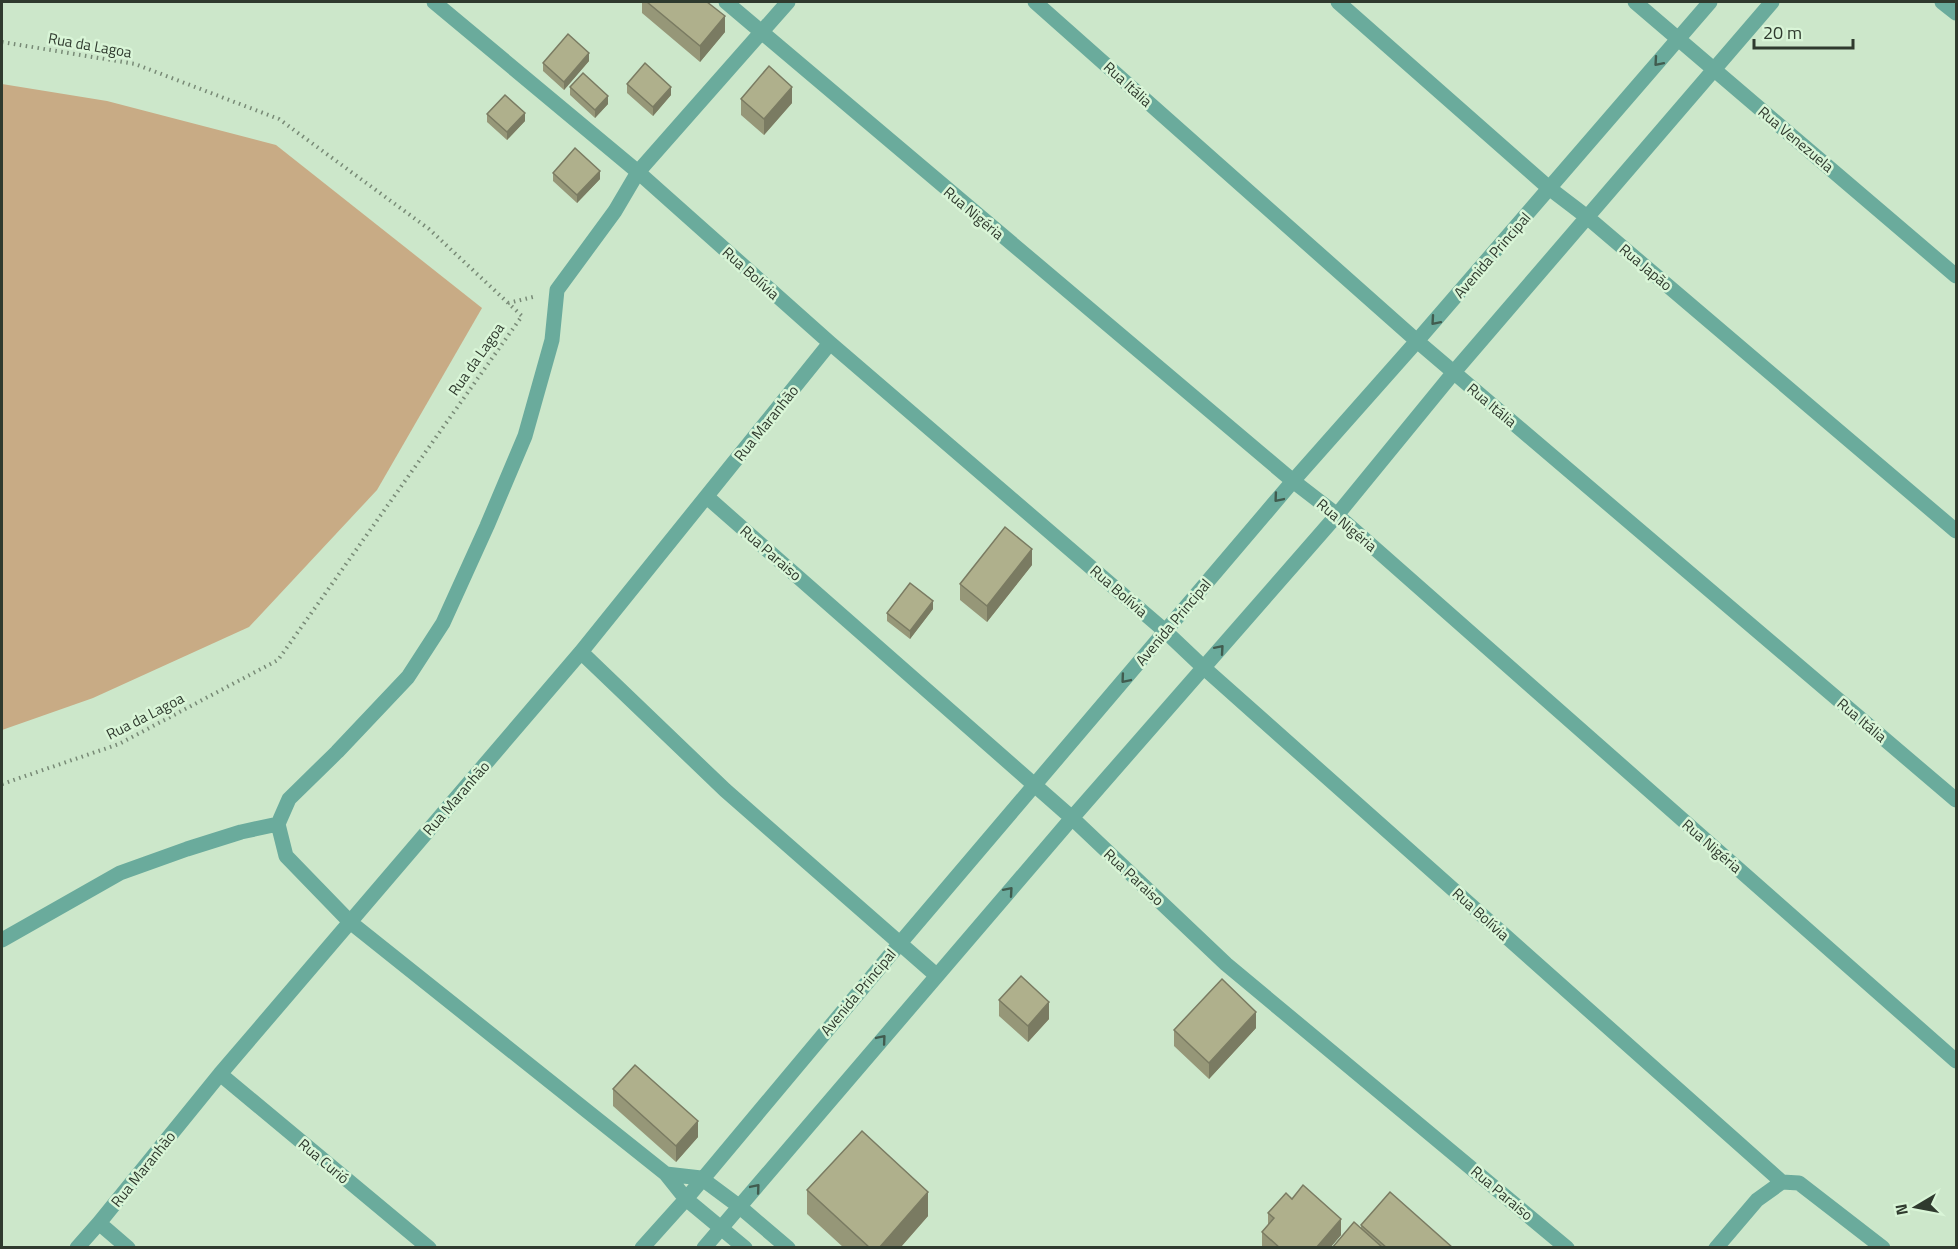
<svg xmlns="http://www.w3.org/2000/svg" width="1958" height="1249" font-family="'Titillium Web',sans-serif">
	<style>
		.green { fill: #c8ab85 }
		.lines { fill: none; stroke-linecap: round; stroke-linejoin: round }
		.path { stroke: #788a76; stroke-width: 4; stroke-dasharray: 1.5 4.5; stroke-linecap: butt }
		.minor { stroke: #6aab9c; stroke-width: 15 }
		.wall { fill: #969778 }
		.shaded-wall { fill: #7a7b62 }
		.building { fill: #afb08c; stroke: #7a7b62; stroke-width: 1.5 }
		.oneway { stroke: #415c4f }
		.labels { text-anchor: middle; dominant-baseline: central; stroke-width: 5; stroke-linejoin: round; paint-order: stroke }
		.street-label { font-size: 15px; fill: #2f3a2e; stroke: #d9f5d7 }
	</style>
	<rect width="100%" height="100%" fill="#cce7ca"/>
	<path class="green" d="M 2,84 L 107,101 L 276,145 L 482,308 L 377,490 L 249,627 L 93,698 L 2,730 Z"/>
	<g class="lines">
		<path class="path" d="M 2,42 L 135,64 L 279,119 L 429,229 L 522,316 L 278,660 L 119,744 L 2,784
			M 508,303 L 533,297"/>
		<path class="minor" d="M 434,2 L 638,172 L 830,343 L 1165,631 L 1203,667 L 1782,1182 L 1799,1183 L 1883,1248
			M 726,2 L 1293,481 L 1337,515 L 1956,1061
			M 1035,2 L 1417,341 L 1956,800
			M 1338,2 L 1549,188 L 1587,217 L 1956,531
			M 1635,2 L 1956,276
			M 1942,2 L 1956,13
			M 707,497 L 1072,818 L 1226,964 L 1567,1248
			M 581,652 L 725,790 L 936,975
			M 2,940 L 120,873 L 187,849 L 241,832 L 278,824
			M 220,1074 L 429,1248
			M 666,1174 L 701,1178 L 740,1207 L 788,1248
			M 99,1223 L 128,1248
			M 77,1248 L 99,1223 L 220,1074 L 581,652 L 830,343
			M 642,1248 L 686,1199 L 901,942 L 1293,481 L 1417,341 L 1710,2
			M 704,1248 L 1072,818 L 1337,515 L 1454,372 L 1772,2
			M 745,1248 L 686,1199 L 666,1174 L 350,922 L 286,856 L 278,824 L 289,799 L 337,752 L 408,677 L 443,623 L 487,526 L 525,436 L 552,340 L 557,290 L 615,211 L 638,172 L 788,2
			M 1716,1248 L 1757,1200 L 1782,1182"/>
	</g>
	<path class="wall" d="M 642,2 L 707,2 L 725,32 L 700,62 L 642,13 Z
		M 589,61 L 564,90 L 543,71 L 543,63 Z
		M 627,84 L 671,95 L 653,116 L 627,93 Z
		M 570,87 L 608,104 L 595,118 L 570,95 Z
		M 741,99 L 792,103 L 764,135 L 741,115 Z
		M 487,114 L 525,121 L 507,140 L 487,122 Z
		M 553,173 L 600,179 L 577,203 L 553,181 Z
		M 1032,565 L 987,622 L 960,600 L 960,584 Z
		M 933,609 L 910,639 L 887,621 L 887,613 Z
		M 999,1000 L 1049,1019 L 1028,1042 L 999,1016 Z
		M 1256,1028 L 1209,1079 L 1174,1046 L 1174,1030 Z
		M 613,1089 L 698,1137 L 676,1162 L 613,1106 Z
		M 807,1190 L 928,1216 L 900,1248 L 844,1248 L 807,1214 Z
		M 1292,1199 L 1341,1235 L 1330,1248 L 1262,1248 L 1262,1232 L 1268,1225 L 1268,1213 Z
		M 1361,1225 L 1453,1248 L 1332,1248 L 1361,1228 Z"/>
	<path class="shaded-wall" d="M 725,16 L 725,32 L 700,62 L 700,46 Z
		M 589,53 L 589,61 L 564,90 L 564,82 Z
		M 671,87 L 671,95 L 653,116 L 653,107 Z
		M 792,87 L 792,103 L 764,135 L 764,119 Z
		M 608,96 L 608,104 L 595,118 L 595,110 Z
		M 525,113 L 525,121 L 507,140 L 507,132 Z
		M 600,171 L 600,179 L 577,203 L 577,195 Z
		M 1032,549 L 1032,565 L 987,622 L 987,606 Z
		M 933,601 L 933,609 L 910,639 L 910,631 Z
		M 1049,1002 L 1049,1019 L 1028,1042 L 1028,1026 Z
		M 1256,1012 L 1256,1028 L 1209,1079 L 1209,1063 Z
		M 698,1121 L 698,1137 L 676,1162 L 676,1146 Z
		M 928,1192 L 928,1216 L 900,1248 L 879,1248 Z
		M 1341,1219 L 1341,1235 L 1330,1248 L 1316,1248 Z"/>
	<path class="building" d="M 647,2 L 707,2 L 725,16 L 700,46 Z
		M 568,34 L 589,53 L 564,82 L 543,63 Z
		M 645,63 L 671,87 L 653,107 L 627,84 Z
		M 769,66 L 792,87 L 764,119 L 741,99 Z
		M 583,73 L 608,96 L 595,110 L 570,87 Z
		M 505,95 L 525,113 L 507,132 L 487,114 Z
		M 575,148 L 600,171 L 577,195 L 553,173 Z
		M 1005,527 L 1032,549 L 987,606 L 960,584 Z
		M 910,583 L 933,601 L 910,631 L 887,613 Z
		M 1021,976 L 1049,1002 L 1028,1026 L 999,1000 Z
		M 1222,979 L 1256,1012 L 1209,1063 L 1174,1030 Z
		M 635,1065 L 698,1121 L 676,1146 L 613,1089 Z
		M 862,1131 L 928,1192 L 879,1248 L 870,1248 L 807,1190 Z
		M 1303,1185 L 1341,1219 L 1316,1248 L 1280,1248 L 1262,1232 L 1274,1218 L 1268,1213 L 1286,1193 L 1292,1199 Z
		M 1390,1192 L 1453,1248 L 1387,1248 L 1361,1225 Z
		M 1354,1222 L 1383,1248 L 1332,1248 Z"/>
	<defs><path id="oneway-chevron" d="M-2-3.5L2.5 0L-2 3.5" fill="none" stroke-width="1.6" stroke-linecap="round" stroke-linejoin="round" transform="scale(1.5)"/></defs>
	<g class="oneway">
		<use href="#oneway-chevron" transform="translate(1658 62) rotate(131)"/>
		<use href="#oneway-chevron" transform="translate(1435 321) rotate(131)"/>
		<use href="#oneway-chevron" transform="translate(1278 498) rotate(130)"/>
		<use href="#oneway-chevron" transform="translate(1220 649) rotate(-49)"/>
		<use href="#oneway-chevron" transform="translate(1125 679) rotate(130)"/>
		<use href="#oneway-chevron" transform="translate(1009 891) rotate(-49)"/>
		<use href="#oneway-chevron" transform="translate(882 1039) rotate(-50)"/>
		<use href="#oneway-chevron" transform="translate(756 1188) rotate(-50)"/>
	</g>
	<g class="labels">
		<g class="street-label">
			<text transform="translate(90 45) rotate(10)">Rua da Lagoa</text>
			<text transform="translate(1128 84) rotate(42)">Rua Itália</text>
			<text transform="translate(1796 139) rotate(40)">Rua Venezuela</text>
			<text transform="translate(974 213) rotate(40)">Rua Nigéria</text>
			<text transform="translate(1492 255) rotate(-49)">Avenida Principal</text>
			<text transform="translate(1646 267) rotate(40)">Rua Japão</text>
			<text transform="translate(751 273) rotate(42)">Rua Bolívia</text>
			<text transform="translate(476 359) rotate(-55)">Rua da Lagoa</text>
			<text transform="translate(1492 405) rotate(40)">Rua Itália</text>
			<text transform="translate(766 423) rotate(-51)">Rua Maranhão</text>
			<text transform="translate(1347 525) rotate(40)">Rua Nigéria</text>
			<text transform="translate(771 553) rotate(41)">Rua Paraiso</text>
			<text transform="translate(1119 591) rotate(41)">Rua Bolívia</text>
			<text transform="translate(1173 622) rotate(-50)">Avenida Principal</text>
			<text transform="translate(145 716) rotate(-27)">Rua da Lagoa</text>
			<text transform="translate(1862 720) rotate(40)">Rua Itália</text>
			<text transform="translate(456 798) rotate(-49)">Rua Maranhão</text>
			<text transform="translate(1712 846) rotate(41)">Rua Nigéria</text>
			<text transform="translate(1134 877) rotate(43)">Rua Paraiso</text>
			<text transform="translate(1481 914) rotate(42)">Rua Bolívia</text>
			<text transform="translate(858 992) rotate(-50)">Avenida Principal</text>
			<text transform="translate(324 1161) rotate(40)">Rua Curió</text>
			<text transform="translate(143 1169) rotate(-51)">Rua Maranhão</text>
			<text transform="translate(1502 1193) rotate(40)">Rua Paraiso</text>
		</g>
	</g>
	<rect width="1958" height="1249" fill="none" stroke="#2f3a2e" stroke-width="6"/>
	<g transform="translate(1916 1207) rotate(260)" stroke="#d9f5d7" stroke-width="4.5" paint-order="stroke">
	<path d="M0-4.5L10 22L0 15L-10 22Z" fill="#2f3a2e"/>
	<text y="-9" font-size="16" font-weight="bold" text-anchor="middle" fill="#2f3a2e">N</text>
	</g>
	<path d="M1754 39v9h99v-9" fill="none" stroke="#2f3a2e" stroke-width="3"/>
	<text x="1763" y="39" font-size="18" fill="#2f3a2e" stroke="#d9f5d7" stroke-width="4.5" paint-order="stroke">20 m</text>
</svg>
